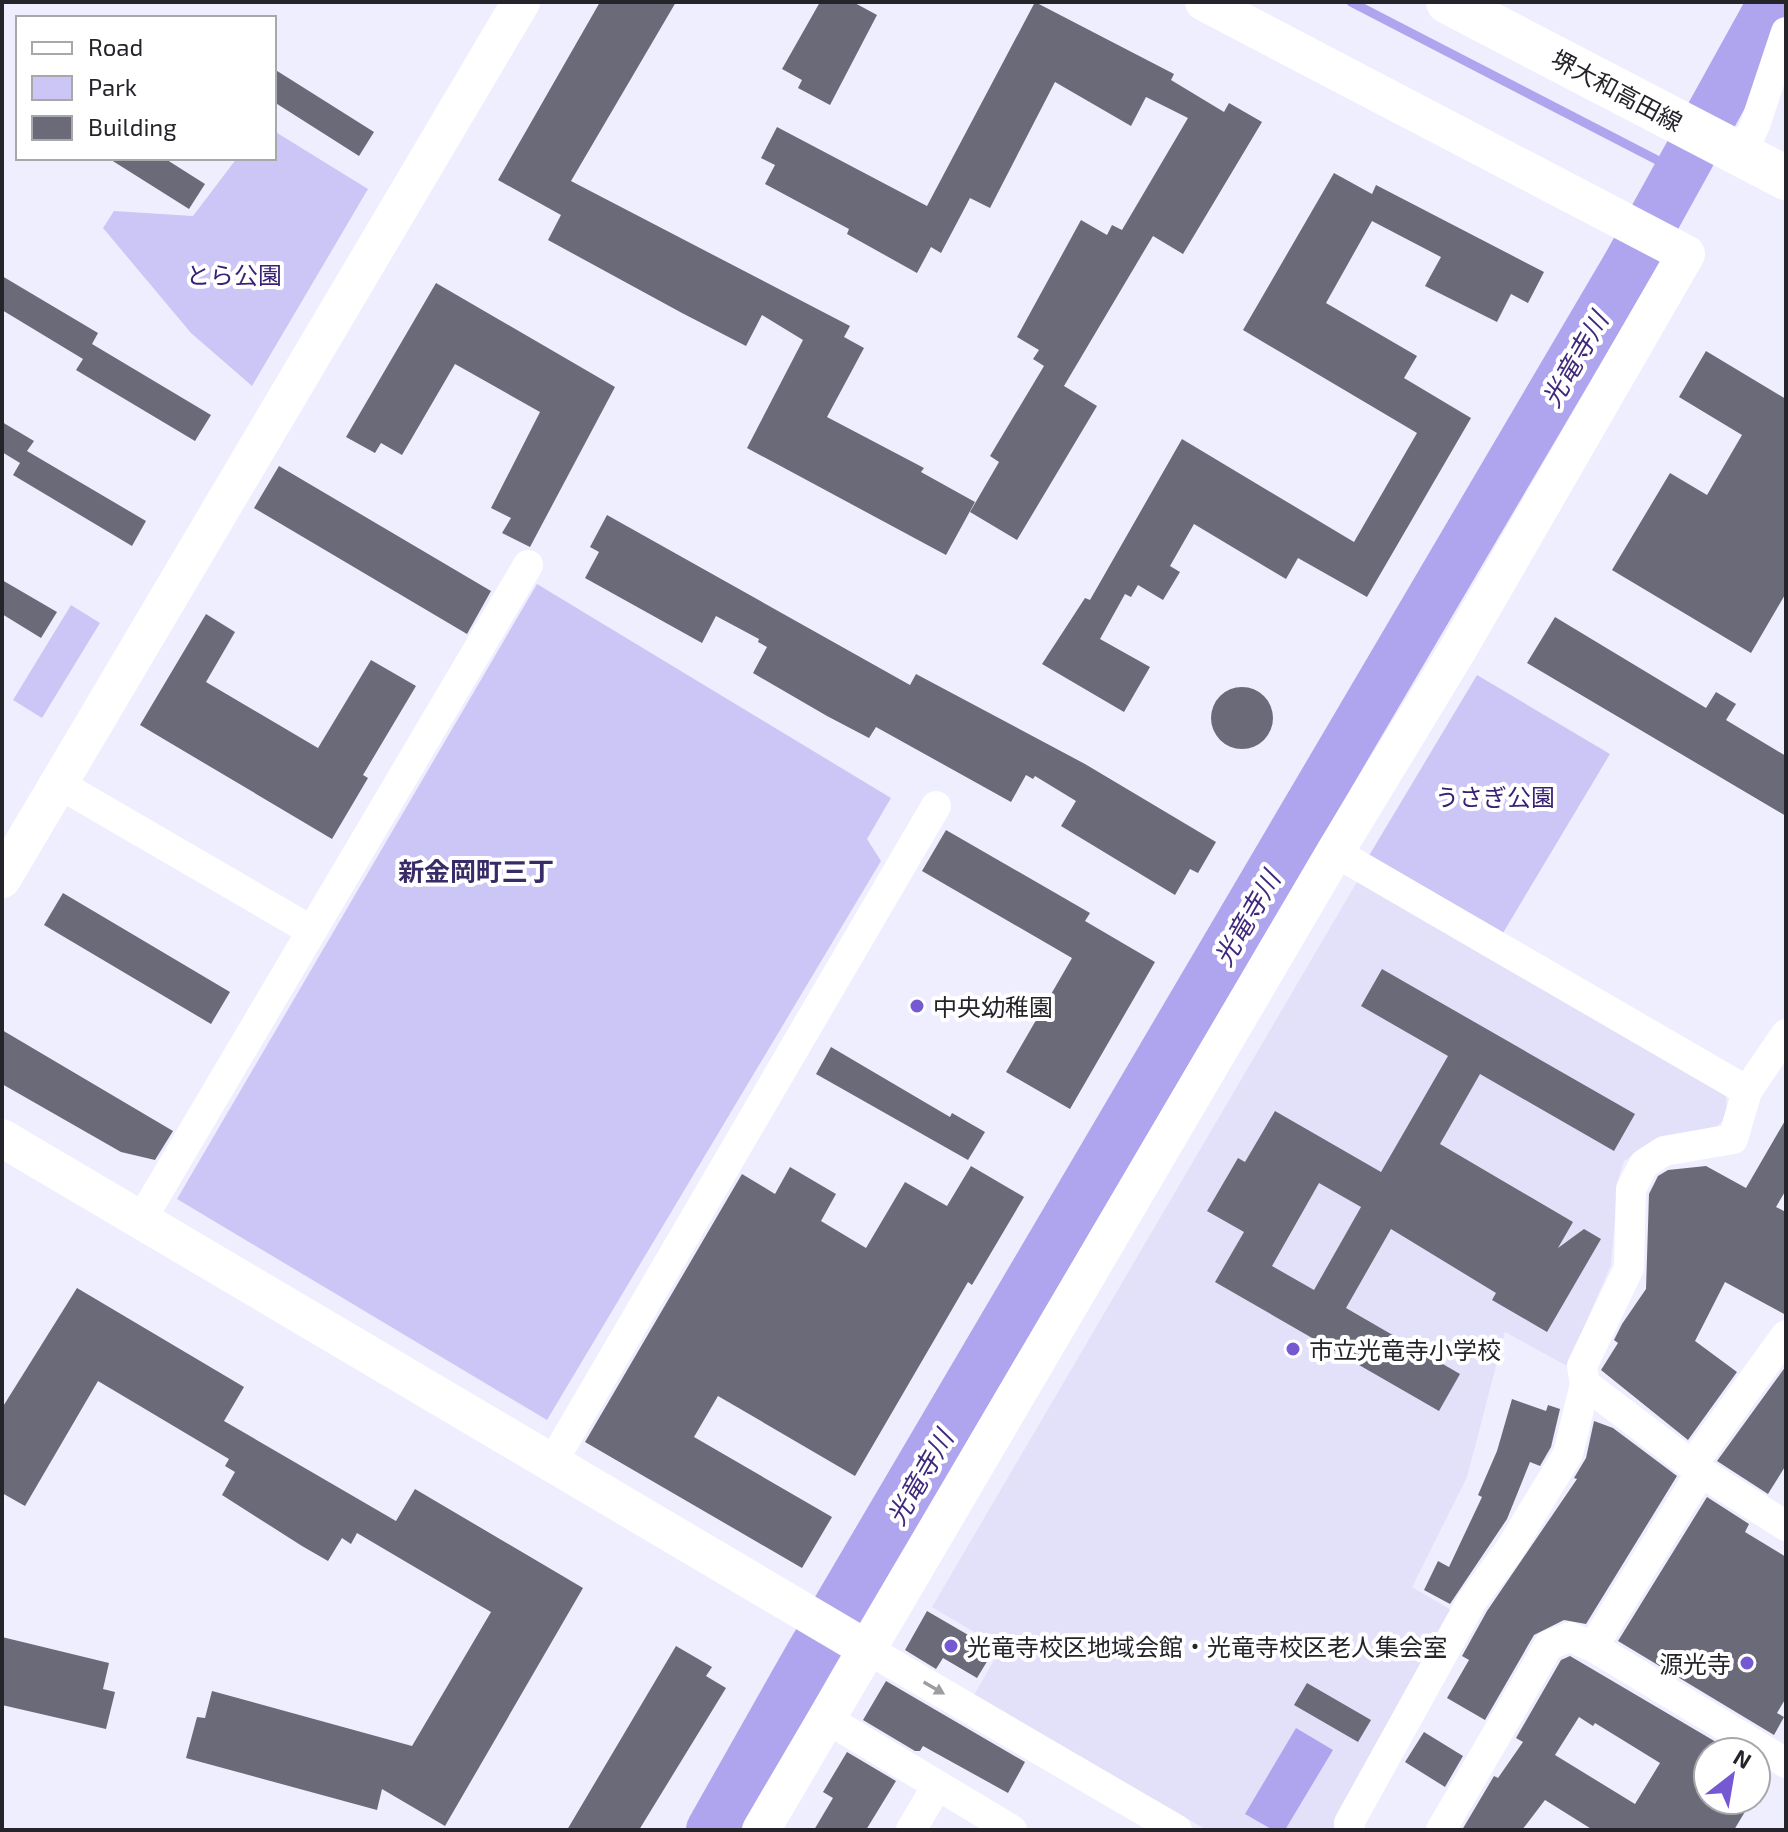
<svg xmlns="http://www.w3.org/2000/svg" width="1788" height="1832" font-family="'Exo 2','Noto Sans JP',sans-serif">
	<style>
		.built { fill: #e3e1f9 }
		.green { fill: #ccc6f7 }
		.water { fill: #afa5ef }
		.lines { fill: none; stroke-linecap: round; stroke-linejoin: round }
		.stream { stroke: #afa5ef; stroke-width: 9 }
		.river { stroke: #afa5ef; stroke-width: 52 }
		.building { fill: #6b6a78; fill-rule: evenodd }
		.minor { stroke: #fff; stroke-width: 30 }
		.tertiary { stroke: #fff; stroke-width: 38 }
		.primary { stroke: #fff; stroke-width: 44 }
		.oneway { fill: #9d9c9f }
		.poi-dot { fill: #7559d3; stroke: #fff; stroke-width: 3 }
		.labels { text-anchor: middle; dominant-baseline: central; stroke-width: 8; stroke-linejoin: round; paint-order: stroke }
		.street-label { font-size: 24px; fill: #25242a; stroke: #fff }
		.park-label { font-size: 24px; fill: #392175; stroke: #fff }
		.poi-label { font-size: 24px; fill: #25242a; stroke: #fff; text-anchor: start }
		.water-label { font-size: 26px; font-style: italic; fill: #3f287c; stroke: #fff }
		.neighbourhood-label { font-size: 26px; font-weight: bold; fill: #382b66; stroke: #fff }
	</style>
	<rect width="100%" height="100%" fill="#efeeff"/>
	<path class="built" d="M 1358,880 L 1726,1093 L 1727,1117 L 1717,1126 L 1666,1137 L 1624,1161 L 1618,1180 L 1611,1265 L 1567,1366 L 1505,1332 L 1467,1477 L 1412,1587 L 1453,1611 L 1351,1791 L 1333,1830 L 1207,1830 L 974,1695 L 1001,1648 L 932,1607 Z"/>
	<path class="green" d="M 274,131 L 368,189 L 252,386 L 191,333 L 103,228 L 114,211 L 193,216 L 237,158 L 274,158 Z
		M 537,584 L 891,798 L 867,839 L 881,861 L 547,1420 L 177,1199 Z
		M 71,605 L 100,623 L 42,718 L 13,700 Z
		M 1477,675 L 1610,754 L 1500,938 L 1367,859 Z"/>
	<path class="water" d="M 1296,1728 L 1333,1750 L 1285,1830 L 1273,1830 L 1245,1814 Z"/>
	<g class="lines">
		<path class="stream" d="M 1351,2 L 1657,160 L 1683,168"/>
		<path class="river" d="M 712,1830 L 811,1655 L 1628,266 L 1774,2"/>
	</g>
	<path class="building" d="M 600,2 L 676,2 L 571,181 L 850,326 L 844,337 L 864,348 L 827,417 L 924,468 L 921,472 L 975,502 L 946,555 L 747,448 L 803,340 L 762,315 L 746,346 L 682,313 L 548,240 L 561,215 L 498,180 Z
		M 820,2 L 853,2 L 877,15 L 830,105 L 798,88 L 802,80 L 782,69 Z
		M 1035,2 L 1174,74 L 1171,80 L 1224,112 L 1229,103 L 1262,122 L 1183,254 L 1153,236 L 1064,386 L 1097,406 L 1017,540 L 970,512 L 999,462 L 990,456 L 1044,366 L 1033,359 L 1039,350 L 1017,337 L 1081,220 L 1107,235 L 1112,225 L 1122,230 L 1188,118 L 1146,97 L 1131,126 L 1055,82 L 990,208 L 970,198 L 941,253 L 931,247 L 917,273 L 847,234 L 849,229 L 765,184 L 775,165 L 761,158 L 777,127 L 927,206 Z
		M 274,69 L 374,132 L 359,156 L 274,102 Z
		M 108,158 L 164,158 L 205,184 L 189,209 Z
		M 1334,173 L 1372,194 L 1376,185 L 1544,272 L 1528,303 L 1511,294 L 1497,322 L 1425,286 L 1441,257 L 1372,221 L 1326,303 L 1417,356 L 1404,378 L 1471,418 L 1367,597 L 1298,558 L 1286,579 L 1194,524 L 1170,566 L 1180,572 L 1163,600 L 1138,585 L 1131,597 L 1125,594 L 1100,639 L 1150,667 L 1124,712 L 1042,664 L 1085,598 L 1090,600 L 1182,439 L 1354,542 L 1417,433 L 1243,330 Z
		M 2,276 L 98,333 L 92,344 L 211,415 L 195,441 L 76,370 L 83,359 L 2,310 Z
		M 436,283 L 615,387 L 530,547 L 502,533 L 511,518 L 491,508 L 540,412 L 455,364 L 402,455 L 381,443 L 375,453 L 346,437 Z
		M 1706,351 L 1786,399 L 1786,593 L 1751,653 L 1612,570 L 1670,473 L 1707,495 L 1742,435 L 1679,397 Z
		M 2,422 L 34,441 L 27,451 L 146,521 L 132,546 L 13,475 L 20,463 L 2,452 Z
		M 279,466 L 491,591 L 467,634 L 254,508 Z
		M 607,515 L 910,685 L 916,674 L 1085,764 L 1216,842 L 1198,873 L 1190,869 L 1175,895 L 1061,826 L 1076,801 L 1035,776 L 1033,779 L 1026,775 L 1011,802 L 876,727 L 869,738 L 827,716 L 753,673 L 767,647 L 758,642 L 759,639 L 716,616 L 702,643 L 585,578 L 599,552 L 590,547 Z
		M 2,580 L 57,612 L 41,638 L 2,614 Z
		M 206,614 L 235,632 L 206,682 L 318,748 L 371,660 L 416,686 L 363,775 L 368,778 L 332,839 L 140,725 Z
		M 1555,617 L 1706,708 L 1716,692 L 1736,704 L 1726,720 L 1786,756 L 1786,816 L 1527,663 Z
		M1211 718a31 31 0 1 1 62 0a31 31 0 1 1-62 0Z
		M 946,830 L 1090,913 L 1085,921 L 1155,962 L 1070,1109 L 1006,1072 L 1072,958 L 922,871 Z
		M 63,893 L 230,992 L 211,1024 L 44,925 Z
		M 1382,969 L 1635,1114 L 1614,1151 L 1480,1074 L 1440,1144 L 1573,1222 L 1558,1248 L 1584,1229 L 1601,1239 L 1547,1332 L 1492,1300 L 1496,1293 L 1391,1229 L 1346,1308 L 1460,1374 L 1439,1411 L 1215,1282 L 1244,1232 L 1207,1211 L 1238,1158 L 1245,1162 L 1275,1111 L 1381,1172 L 1448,1056 L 1361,1006 ZM 1319,1183 L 1361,1207 L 1314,1290 L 1272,1266 Z
		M 2,1030 L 173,1131 L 155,1160 L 121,1152 L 2,1084 Z
		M 831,1047 L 950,1117 L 952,1113 L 985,1132 L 968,1160 L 816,1074 Z
		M 1786,1119 L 1786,1190 L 1776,1207 L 1786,1212 L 1786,1315 L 1725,1282 L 1695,1341 L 1737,1372 L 1688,1440 L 1601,1370 L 1618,1343 L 1614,1340 L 1622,1324 L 1646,1289 L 1649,1194 L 1658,1176 L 1668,1170 L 1706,1166 L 1746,1188 Z
		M 971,1166 L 1024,1197 L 972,1285 L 968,1282 L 855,1476 L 718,1396 L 694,1437 L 832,1517 L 802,1568 L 585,1442 L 742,1174 L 775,1194 L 790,1167 L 836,1194 L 821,1221 L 866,1248 L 905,1182 L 947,1206 Z
		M 77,1288 L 244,1387 L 224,1421 L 396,1521 L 415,1489 L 583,1588 L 445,1826 L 382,1789 L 377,1810 L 186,1758 L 197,1717 L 205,1718 L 212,1691 L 412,1746 L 491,1612 L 357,1533 L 351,1544 L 342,1538 L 328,1561 L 302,1546 L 222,1495 L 235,1472 L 225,1466 L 229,1459 L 98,1381 L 25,1506 L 2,1493 L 2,1408 Z
		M 1786,1366 L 1786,1465 L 1768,1494 L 1717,1461 Z
		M 1512,1399 L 1546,1411 L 1548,1405 L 1560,1409 L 1551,1447 L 1540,1466 L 1530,1462 L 1507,1519 L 1450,1604 L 1424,1590 L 1438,1561 L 1449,1567 L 1482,1497 L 1478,1495 L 1497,1451 Z
		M 1594,1421 L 1613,1428 L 1677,1476 L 1586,1624 L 1564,1620 L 1534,1635 L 1485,1720 L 1447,1698 L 1469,1660 L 1462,1656 L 1487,1611 L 1577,1479 L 1574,1478 L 1586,1458 Z
		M 1707,1497 L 1749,1524 L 1745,1532 L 1786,1557 L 1786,1698 L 1777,1713 L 1784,1717 L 1774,1735 L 1618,1641 Z
		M 927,1611 L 994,1650 L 977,1678 L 943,1658 L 936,1669 L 905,1650 Z
		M 2,1637 L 109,1663 L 103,1689 L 115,1692 L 106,1729 L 2,1705 Z
		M 676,1646 L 712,1667 L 706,1676 L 726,1688 L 639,1830 L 567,1830 Z
		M 1570,1656 L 1733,1752 L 1708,1752 L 1708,1800 L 1752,1800 L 1734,1830 L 1593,1830 L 1545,1800 L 1522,1830 L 1462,1830 L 1494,1776 L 1498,1778 L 1523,1742 L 1516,1738 L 1561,1660 ZM 1579,1717 L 1593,1726 L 1595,1723 L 1660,1763 L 1635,1804 L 1555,1755 Z
		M 886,1681 L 1025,1762 L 1008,1793 L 923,1746 L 920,1751 L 915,1751 L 863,1720 Z
		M 1307,1683 L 1371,1720 L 1358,1742 L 1294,1705 Z
		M 1424,1732 L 1463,1756 L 1445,1787 L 1405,1762 Z
		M 847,1752 L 896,1781 L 866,1830 L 814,1830 L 833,1798 L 823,1792 Z"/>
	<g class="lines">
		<path class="minor" d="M 1741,154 L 1755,125 L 1786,32
			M 59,784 L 312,931
			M 1335,852 L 1747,1091 L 1733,1139 L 1664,1151 L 1644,1164 L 1631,1189 L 1629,1268 L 1582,1366 L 1585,1384 L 1568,1454 L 1510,1549 L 1472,1601 L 1349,1823 L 1350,1830
			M 1747,1091 L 1786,1034
			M 141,1220 L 528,565
			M 1585,1384 L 1701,1472 L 1786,1526
			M 553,1461 L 936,806
			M 1692,1465 L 1786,1335
			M 1593,1647 L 1701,1472
			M 867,1649 L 1177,1830
			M 827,1719 L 1012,1830
			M 911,1830 L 937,1786
			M 1441,1830 L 1549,1645 L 1570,1637 L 1593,1647 L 1786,1763"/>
		<path class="tertiary" d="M 2,879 L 521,2
			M 2,1138 L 867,1649
			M 761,1830 L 1335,852 L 1457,651 L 1686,254 L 1204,2"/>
		<path class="primary" d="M 1448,2 L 1786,178"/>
	</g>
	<defs><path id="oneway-solid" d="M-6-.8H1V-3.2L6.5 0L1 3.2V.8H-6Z" transform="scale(2)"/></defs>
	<use class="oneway" href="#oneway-solid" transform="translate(934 1688) rotate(30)"/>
	<g class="poi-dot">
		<circle cx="917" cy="1006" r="8"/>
		<circle cx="1293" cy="1349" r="8"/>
		<circle cx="951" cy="1646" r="8"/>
		<circle cx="1747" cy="1663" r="8"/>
	</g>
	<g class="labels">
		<g class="street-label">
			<text transform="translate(1617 90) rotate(28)">堺大和高田線</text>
		</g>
		<g class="park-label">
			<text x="234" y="274">とら公園</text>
			<text x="1495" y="796">うさぎ公園</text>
		</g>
		<g class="poi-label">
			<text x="933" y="1006">中央幼稚園</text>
			<text x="1309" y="1349">市立光竜寺小学校</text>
			<text x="967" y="1646">光竜寺校区地域会館・光竜寺校区老人集会室</text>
			<text x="1731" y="1663" text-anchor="end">源光寺</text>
		</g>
		<g class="water-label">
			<text transform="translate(1574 359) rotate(-60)">光竜寺川</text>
			<text transform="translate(1246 918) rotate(-60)">光竜寺川</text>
			<text transform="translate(919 1477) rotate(-60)">光竜寺川</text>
		</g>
		<g class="neighbourhood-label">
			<text x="476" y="870">新金岡町三丁</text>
		</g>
	</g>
	<rect width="1788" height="1832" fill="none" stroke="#25242a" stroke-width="8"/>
	<rect x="16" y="16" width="260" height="144" fill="#ffffff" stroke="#a8a7aa" stroke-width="2"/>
	<rect x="32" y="42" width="40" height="12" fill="#ffffff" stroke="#a8a7aa" stroke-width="2"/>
	<text x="88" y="56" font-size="24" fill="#25242a">Road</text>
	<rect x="32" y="76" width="40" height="24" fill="#ccc6f7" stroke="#a8a7aa" stroke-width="2"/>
	<text x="88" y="96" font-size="24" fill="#25242a">Park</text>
	<rect x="32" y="116" width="40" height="24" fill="#6b6a78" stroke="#a8a7aa" stroke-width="2"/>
	<text x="88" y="136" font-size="24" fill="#25242a">Building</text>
	<g transform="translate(1732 1776) rotate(31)"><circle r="38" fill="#ffffff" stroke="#a8a7aa" stroke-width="2"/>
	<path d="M0-6L14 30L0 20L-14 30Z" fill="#7559d3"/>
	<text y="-12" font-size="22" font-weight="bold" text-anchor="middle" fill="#25242a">N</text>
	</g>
</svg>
